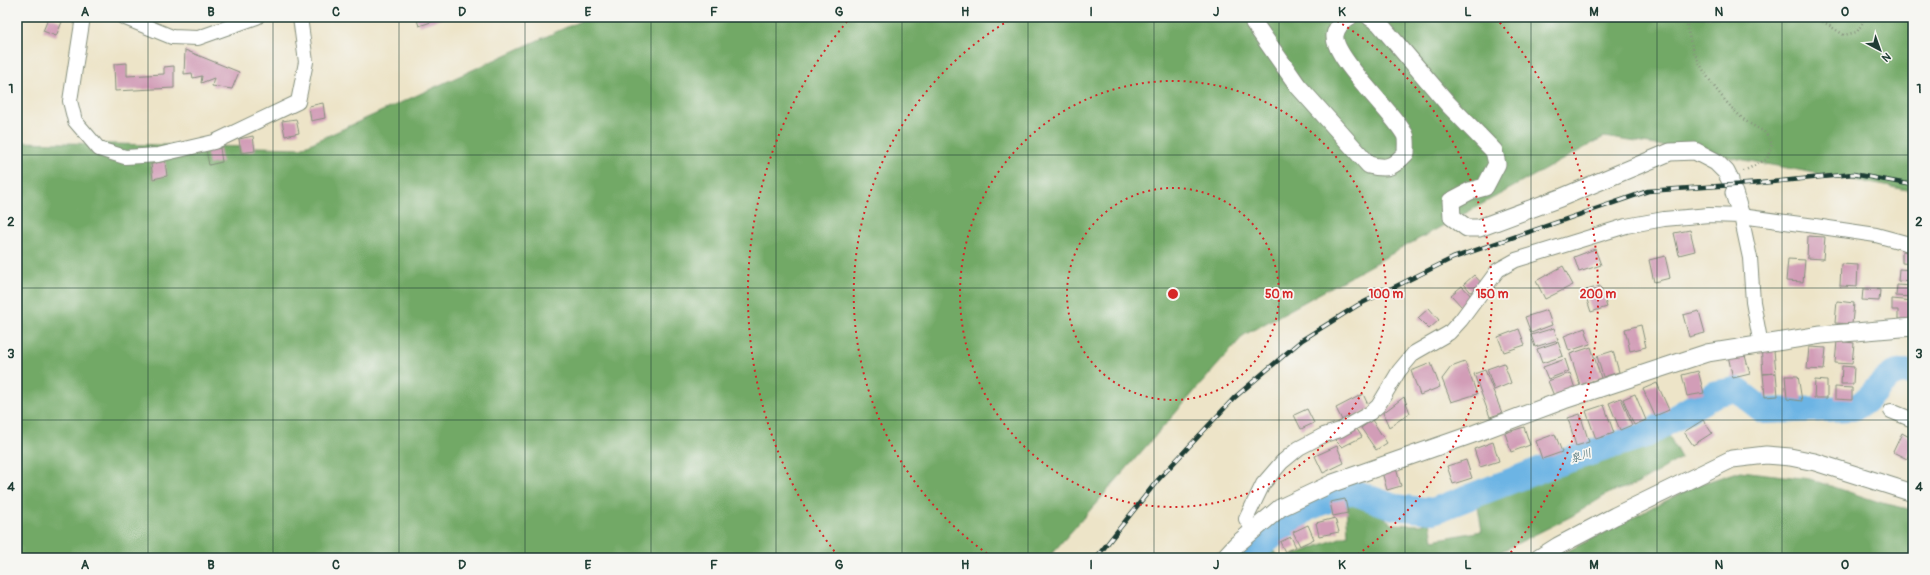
<svg xmlns="http://www.w3.org/2000/svg" width="1930" height="575" font-family="Pangolin,'Klee One',sans-serif">
	<style>
		.forest { fill: #72a966; stroke: #48734d }
		.lines { fill: none; stroke-linecap: round; stroke-linejoin: round }
		.river { stroke: #6cb4e4; stroke-width: 26 }
		.building { fill: #d29db7 }
		.minor-casing { stroke: #86907e; stroke-width: 16 }
		.tertiary-casing { stroke: #86907e; stroke-width: 19 }
		.path { stroke: #86907e; stroke-width: 2.5; stroke-dasharray: 1 3; stroke-linecap: butt }
		.minor { stroke: #fff; stroke-width: 14 }
		.tertiary { stroke: #fff; stroke-width: 17 }
		.rail-casing { stroke: #1f3d34; stroke-width: 4.5 }
		.rail { stroke: #f6f6f2; stroke-width: 3; stroke-dasharray: 9; stroke-linecap: butt }
		.grid { fill: none; stroke: #1f3d34; stroke-width: 1; stroke-opacity: 0.55 }
		.ring { fill: none; stroke: #d62828; stroke-width: 2; stroke-dasharray: 2 4 }
		.labels { text-anchor: middle; dominant-baseline: central; stroke-width: 3.5; stroke-linejoin: round; paint-order: stroke }
		.water-label { font-size: 11px; font-style: italic; fill: #325b60; stroke: #f6f6f2 }
		.centre { fill: #d62828; stroke: #f6f6f2; stroke-width: 2 }
		.ring-label { font-size: 12px; text-anchor: middle; font-weight: bold; fill: #d62828; stroke: #f6f6f2; stroke-width: 3.5; stroke-linejoin: round; paint-order: stroke }
		.neatline { fill: none; stroke: #1f3d34; stroke-width: 1.5 }
		.grid-label { font-size: 13px; text-anchor: middle; font-weight: bold; fill: #1f3d34 }
	</style>
	<rect width="100%" height="100%" fill="#f6f6f2"/>
	<filter id="ink" filterUnits="userSpaceOnUse"><feTurbulence type="fractalNoise" baseFrequency=".025" numOctaves="2"/><feDisplacementMap in="SourceGraphic" scale="8" xChannelSelector="R" yChannelSelector="G"/><feConvolveMatrix kernelMatrix="1 2 1 2 8 2 1 2 1" color-interpolation-filters="sRGB"/></filter>
	<filter id="wash" filterUnits="userSpaceOnUse"><feTurbulence type="fractalNoise" baseFrequency=".012" numOctaves="4" result="noise"/><feDisplacementMap in="SourceGraphic" scale="16" xChannelSelector="R" yChannelSelector="G"/><feGaussianBlur stdDeviation="0.9" result="paint"/><feColorMatrix in="noise" values="0 0 0 0 0 0 0 0 0 0 0 0 0 0 0 0 0 1.4 0 .05"/><feComposite in="paint" operator="in"/></filter>
	<g filter="url(#wash)">
		<rect width="100%" height="100%" fill="#ede4c8"/>
		<path class="forest" d="M 589,17 L 1913,17 L 1913,191 L 1695,151 L 1604,137 L 1244,335 L 1048,558 L 17,558 L 17,142 L 301,148 Z
			M 1666,430 L 1681,458 L 1637,484 L 1611,492 L 1572,516 L 1496,554 L 1475,556 L 1443,554 L 1442,558 L 1285,558 L 1348,535 L 1346,504 L 1371,506 L 1392,524 L 1420,525 L 1430,521 L 1433,540 L 1482,531 L 1477,501 L 1580,462 L 1644,442 Z
			M 1740,471 L 1810,479 L 1882,503 L 1913,510 L 1913,558 L 1554,558 L 1697,485 Z
			M 1269,545 L 1279,558 L 1253,558 Z"/>
		<g class="lines">
			<path class="river" d="M 1245,558 L 1306,509 L 1350,491 L 1394,507 L 1433,511 L 1547,467 L 1646,435 L 1717,393 L 1737,390 L 1764,411 L 1853,408 C 1877,400 1883,365 1913,374"/>
		</g>
		<g id="blocks">
			<path class="building" d="M 49,17 L 62,22 L 56,36 L 43,31 Z
				M 416,17 L 446,17 L 419,26 Z
				M 185,50 L 239,72 L 232,89 L 212,86 L 214,78 L 201,83 L 202,76 L 193,78 L 192,73 L 184,74 Z
				M 127,63 L 127,76 L 164,74 L 164,67 L 174,66 L 174,88 L 115,91 L 114,64 Z
				M 323,103 L 325,118 L 311,121 L 309,106 Z
				M 296,119 L 299,133 L 285,136 L 282,121 Z
				M 253,136 L 255,151 L 241,153 L 239,139 Z
				M 220,148 L 222,162 L 209,165 L 206,150 Z
				M 165,161 L 167,176 L 153,179 L 151,164 Z
				M 1690,230 L 1695,251 L 1679,255 L 1674,233 Z
				M 1808,236 L 1825,237 L 1823,259 L 1807,258 Z
				M 1595,249 L 1601,265 L 1579,272 L 1574,257 Z
				M 1902,251 L 1913,252 L 1913,264 L 1902,263 Z
				M 1665,256 L 1670,278 L 1654,282 L 1649,260 Z
				M 1788,259 L 1805,260 L 1803,282 L 1786,281 Z
				M 1841,264 L 1858,265 L 1857,287 L 1840,286 Z
				M 1563,266 L 1573,285 L 1545,299 L 1536,281 Z
				M 1899,269 L 1913,270 L 1913,282 L 1898,281 Z
				M 1474,275 L 1485,287 L 1474,296 L 1464,284 Z
				M 1897,285 L 1913,286 L 1913,297 L 1896,296 Z
				M 1462,286 L 1472,297 L 1462,307 L 1451,295 Z
				M 1600,286 L 1607,307 L 1591,312 L 1584,291 Z
				M 1863,289 L 1880,290 L 1879,301 L 1862,300 Z
				M 1892,299 L 1913,301 L 1913,319 L 1898,319 L 1898,310 L 1892,310 Z
				M 1837,301 L 1854,303 L 1852,324 L 1835,323 Z
				M 1429,308 L 1439,320 L 1429,329 L 1418,318 Z
				M 1547,310 L 1552,325 L 1531,333 L 1525,317 Z
				M 1699,311 L 1705,333 L 1689,337 L 1683,315 Z
				M 1641,325 L 1646,347 L 1630,351 L 1625,329 Z
				M 1554,328 L 1558,340 L 1535,347 L 1531,335 Z
				M 1585,328 L 1590,344 L 1569,351 L 1564,336 Z
				M 1519,329 L 1525,345 L 1504,352 L 1498,337 Z
				M 1837,341 L 1854,343 L 1852,364 L 1835,363 Z
				M 1558,342 L 1563,356 L 1542,363 L 1537,349 Z
				M 1761,345 L 1774,350 L 1776,373 L 1763,374 Z
				M 1591,347 L 1601,378 L 1580,385 L 1570,354 Z
				M 1809,347 L 1826,348 L 1824,370 L 1807,369 Z
				M 1613,351 L 1619,372 L 1603,377 L 1597,356 Z
				M 1744,352 L 1750,374 L 1733,378 L 1728,356 Z
				M 1565,359 L 1569,371 L 1548,379 L 1543,367 Z
				M 1465,362 L 1477,394 L 1451,402 L 1442,379 L 1451,367 Z
				M 1431,363 L 1440,387 L 1420,395 L 1411,371 Z
				M 1504,363 L 1511,383 L 1494,390 L 1487,369 Z
				M 1842,366 L 1854,367 L 1853,384 L 1841,384 Z
				M 1485,370 L 1502,413 L 1490,417 L 1474,374 Z
				M 1698,371 L 1704,393 L 1687,396 L 1682,375 Z
				M 1570,373 L 1575,389 L 1554,396 L 1548,381 Z
				M 1776,373 L 1778,396 L 1765,397 L 1763,374 Z
				M 1785,376 L 1798,376 L 1802,401 L 1787,399 Z
				M 1815,380 L 1827,381 L 1827,398 L 1814,398 Z
				M 1657,383 L 1669,410 L 1655,416 L 1643,389 Z
				M 1835,387 L 1852,388 L 1852,400 L 1835,399 Z
				M 1363,394 L 1370,409 L 1343,422 L 1336,408 Z
				M 1635,394 L 1646,420 L 1634,425 L 1623,399 Z
				M 1404,397 L 1410,413 L 1389,427 L 1383,413 Z
				M 1621,398 L 1632,425 L 1620,430 L 1609,403 Z
				M 1604,405 L 1614,433 L 1596,439 L 1586,411 Z
				M 1307,409 L 1314,423 L 1301,429 L 1294,415 Z
				M 1580,414 L 1589,442 L 1576,446 L 1568,418 Z
				M 1372,420 L 1387,443 L 1376,450 L 1361,428 Z
				M 1703,420 L 1712,433 L 1693,445 L 1684,432 Z
				M 1355,426 L 1362,437 L 1342,447 L 1333,438 Z
				M 1524,427 L 1530,445 L 1511,452 L 1505,433 Z
				M 1902,433 L 1913,439 L 1913,445 L 1907,459 L 1893,452 Z
				M 1555,434 L 1562,452 L 1542,459 L 1536,441 Z
				M 1493,442 L 1499,461 L 1480,467 L 1474,449 Z
				M 1337,446 L 1344,463 L 1323,473 L 1315,456 Z
				M 1466,460 L 1472,478 L 1453,484 L 1447,466 Z
				M 1396,468 L 1401,486 L 1387,490 L 1382,472 Z
				M 1345,499 L 1348,513 L 1333,516 L 1330,502 Z
				M 1335,518 L 1339,532 L 1319,536 L 1316,523 Z
				M 1308,525 L 1314,539 L 1300,546 L 1293,532 Z
				M 1291,537 L 1296,547 L 1285,552 L 1280,542 Z"/>
		</g>
	</g>
	<g filter="url(#ink)">
		<use href="#blocks" fill-opacity="0" stroke="#86907e" stroke-width="1"/>
		<g class="lines">
			<defs>
				<path id="minor" d="M 83,17 L 70,101 L 75,121 L 99,149 L 125,157 L 158,155 L 214,142 L 298,102 L 306,62 L 300,17
					M 123,17 L 172,37 L 198,38 L 257,17
					M 1741,216 L 1750,258 L 1753,302 L 1761,345
					M 1891,411 L 1913,420
					M 1254,531 L 1246,519 L 1263,484 L 1282,462 L 1299,448 L 1324,435 L 1340,430 L 1370,413 L 1378,406 L 1399,371 L 1414,353 L 1449,333 L 1461,320 L 1498,270 L 1516,260 L 1626,226 L 1664,219 L 1709,215 L 1741,216 L 1815,226 L 1876,235 L 1913,245"/>
				<path id="tertiary" d="M 1254,17 L 1254,23 L 1298,86 L 1369,165 C 1388,170 1393,167 1406,153 C 1406,147 1407,139 1405,135 C 1394,113 1332,57 1335,35 C 1336,28 1343,20 1349,17
					M 1370,17 L 1379,23 L 1448,104 L 1494,151 L 1497,164 L 1485,187 L 1470,191 L 1451,201 L 1452,217 L 1467,228 L 1479,228 L 1560,198 L 1670,152 L 1695,151 L 1716,162 L 1726,172 L 1730,180
					M 1734,193 L 1741,216
					M 1224,558 L 1236,545 L 1280,508 L 1333,483 L 1476,433 L 1564,400 L 1707,353 L 1821,335 L 1913,327
					M 1539,558 L 1558,546 L 1615,516 L 1732,459 L 1766,455 L 1790,457 L 1815,462 L 1913,493"/>
			</defs>
			<use href="#minor" class="minor-casing"/>
			<use href="#tertiary" class="tertiary-casing"/>
			<path class="path" d="M 1687,17 C 1685,52 1718,96 1742,118 C 1749,124 1756,127 1763,131 C 1767,134 1770,140 1772,144 L 1767,159 L 1742,172
				M 1816,17 L 1844,35 L 1857,32 L 1866,17"/>
			<use href="#minor" class="minor"/>
			<use href="#tertiary" class="tertiary"/>
			<defs>
				<path id="rail" d="M 1096,558 L 1157,481 L 1234,398 L 1302,340 L 1358,305 L 1453,258 L 1648,191 L 1761,183 L 1853,174 L 1913,185"/>
			</defs>
			<use href="#rail" class="rail-casing"/>
			<use href="#rail" class="rail"/>
		</g>
	</g>
	<path class="grid" d="M 148,17 L 148,558M 273,17 L 273,558M 399,17 L 399,558M 525,17 L 525,558M 651,17 L 651,558M 776,17 L 776,558M 902,17 L 902,558M 1028,17 L 1028,558M 1154,17 L 1154,558M 1279,17 L 1279,558M 1405,17 L 1405,558M 1531,17 L 1531,558M 1657,17 L 1657,558M 1782,17 L 1782,558M 17,155 L 1913,155M 17,288 L 1913,288M 17,420 L 1913,420"/>
	<g class="ring">
		<circle cx="1173" cy="294" r="106"/>
		<circle cx="1173" cy="294" r="213"/>
		<path d="M992 557A319 319 0 0 1 1013 18M1332 18A319 319 0 0 1 1354 557"/>
		<path d="M838 556A425 425 0 0 1 850 18M1496 18A425 425 0 0 1 1508 556"/>
	</g>
	<g class="labels">
		<g class="water-label">
			<text transform="translate(1581 456) rotate(-18)">泉川</text>
		</g>
	</g>
	<circle cx="1173" cy="294" r="6" class="centre"/>
	<g class="ring-label">
		<text x="1279" y="298">50 m</text>
		<text x="1386" y="298">100 m</text>
		<text x="1492" y="298">150 m</text>
		<text x="1598" y="298">200 m</text>
	</g>
	<rect width="1930" height="575" fill="none" stroke="#f6f6f2" stroke-width="44"/>
	<g transform="translate(1880 50) rotate(139)" stroke="#f6f6f2" stroke-width="3" paint-order="stroke">
	<path d="M0-3L7 15L0 10L-7 15Z" fill="#1f3d34"/>
	<text y="-6" font-size="11" font-weight="bold" text-anchor="middle" fill="#1f3d34">N</text>
	</g>
	<rect x="22" y="22" width="1886" height="531" class="neatline"/>
	<g class="grid-label">
		<text x="85" y="16">A</text>
		<text x="211" y="16">B</text>
		<text x="336" y="16">C</text>
		<text x="462" y="16">D</text>
		<text x="588" y="16">E</text>
		<text x="714" y="16">F</text>
		<text x="839" y="16">G</text>
		<text x="965" y="16">H</text>
		<text x="1091" y="16">I</text>
		<text x="1216" y="16">J</text>
		<text x="1342" y="16">K</text>
		<text x="1468" y="16">L</text>
		<text x="1594" y="16">M</text>
		<text x="1719" y="16">N</text>
		<text x="1845" y="16">O</text>
		<text x="11" y="93">1</text>
		<text x="1919" y="93">1</text>
		<text x="11" y="226">2</text>
		<text x="1919" y="226">2</text>
		<text x="11" y="358">3</text>
		<text x="1919" y="358">3</text>
		<text x="11" y="491">4</text>
		<text x="1919" y="491">4</text>
		<text x="85" y="569">A</text>
		<text x="211" y="569">B</text>
		<text x="336" y="569">C</text>
		<text x="462" y="569">D</text>
		<text x="588" y="569">E</text>
		<text x="714" y="569">F</text>
		<text x="839" y="569">G</text>
		<text x="965" y="569">H</text>
		<text x="1091" y="569">I</text>
		<text x="1216" y="569">J</text>
		<text x="1342" y="569">K</text>
		<text x="1468" y="569">L</text>
		<text x="1594" y="569">M</text>
		<text x="1719" y="569">N</text>
		<text x="1845" y="569">O</text>
	</g>
</svg>
